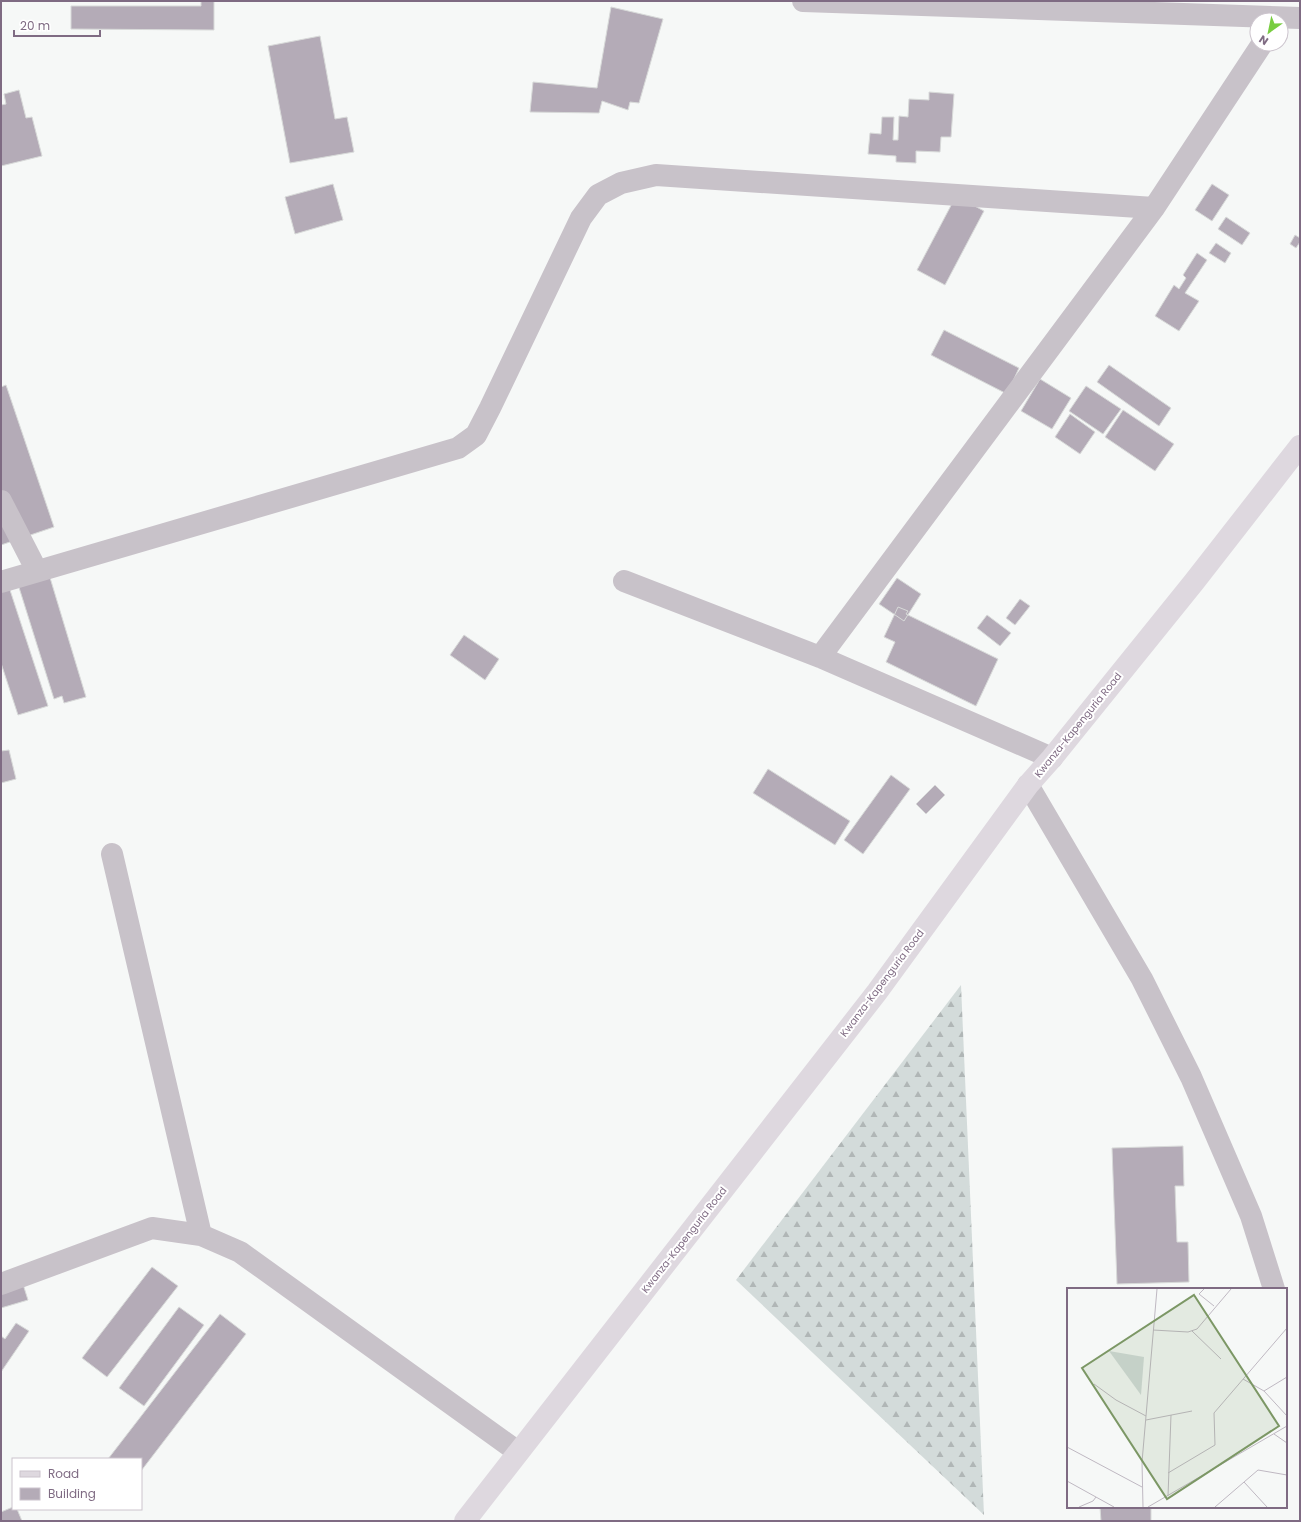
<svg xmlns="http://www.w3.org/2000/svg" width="1301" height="1522" font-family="Poppins,sans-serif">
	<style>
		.forest { fill: url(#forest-firs) }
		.building { fill: #b4abb7; stroke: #d8dad9 }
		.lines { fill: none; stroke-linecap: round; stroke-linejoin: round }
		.street { stroke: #c8c2c9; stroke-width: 22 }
		.secondary { stroke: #ded8df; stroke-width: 22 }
		.labels { text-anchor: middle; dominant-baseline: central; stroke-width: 4; stroke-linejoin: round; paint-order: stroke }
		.street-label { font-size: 10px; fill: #7f6b83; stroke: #fff }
		.inset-road { fill: none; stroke: #bfb8c2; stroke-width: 1 }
		.view { fill: #7c9765; fill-opacity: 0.15; stroke: #7c9765; stroke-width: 2 }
		.inset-edge { fill: none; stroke: #7f6b83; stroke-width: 2 }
	</style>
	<defs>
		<pattern id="forest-firs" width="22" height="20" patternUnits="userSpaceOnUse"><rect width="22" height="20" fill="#d3dbda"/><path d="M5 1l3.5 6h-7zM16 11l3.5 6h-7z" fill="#b0b6b6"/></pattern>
	</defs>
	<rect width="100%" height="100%" fill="#f6f8f7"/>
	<path class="forest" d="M 961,985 L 984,1515 L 736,1280 Z"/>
	<path class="building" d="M 201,1 L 214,1 L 214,30 L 71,29 L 71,6 L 201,6 Z
		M 611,7 L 663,19 L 639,103 L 630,102 L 628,110 L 602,101 L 599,113 L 530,112 L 533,82 L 597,88 Z
		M 320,36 L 335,119 L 347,117 L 354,152 L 290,163 L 268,46 Z
		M 19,90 L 26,118 L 32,117 L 42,156 L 1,166 L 1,105 L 6,104 L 4,94 Z
		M 929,92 L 954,94 L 951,137 L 941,137 L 940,152 L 916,151 L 916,163 L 896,162 L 896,156 L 868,154 L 870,133 L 881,134 L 882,117 L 894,117 L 893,140 L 898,140 L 899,116 L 908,117 L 909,99 L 929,100 Z
		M 333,184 L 343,220 L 295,234 L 285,197 Z
		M 1212,184 L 1229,195 L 1212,221 L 1195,210 Z
		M 956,196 L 984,211 L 945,285 L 917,270 Z
		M 1226,217 L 1250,233 L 1242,245 L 1218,229 Z
		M 1295,235 L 1300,238 L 1300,242 L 1296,248 L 1290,244 Z
		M 1216,243 L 1231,253 L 1225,263 L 1209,253 Z
		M 1197,253 L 1207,260 L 1185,293 L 1199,301 L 1179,331 L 1155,316 L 1174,285 L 1179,289 L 1186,278 L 1183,275 Z
		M 944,330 L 1019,368 L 1007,394 L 931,355 Z
		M 1109,365 L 1171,408 L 1159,426 L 1097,382 Z
		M 1040,379 L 1071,398 L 1052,429 L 1021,411 Z
		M 6,385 L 54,527 L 1,545 L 1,387 Z
		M 1086,386 L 1121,409 L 1103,434 L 1069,411 Z
		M 1123,410 L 1174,444 L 1155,471 L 1105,437 Z
		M 1070,414 L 1095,432 L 1080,454 L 1055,437 Z
		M 48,571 L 86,697 L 64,703 L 62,696 L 54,699 L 17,581 Z
		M 897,578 L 921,594 L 904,621 L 879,604 Z
		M 8,584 L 48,706 L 18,715 L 1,663 L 1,587 Z
		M 1020,599 L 1030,606 L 1015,625 L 1006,618 Z
		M 898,607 L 908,611 L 906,614 L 998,659 L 976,706 L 886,662 L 895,642 L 884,637 Z
		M 987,615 L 1011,633 L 1000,646 L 977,628 Z
		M 464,635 L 499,659 L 485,680 L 450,655 Z
		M 9,750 L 16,779 L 1,783 L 1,751 Z
		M 768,769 L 850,821 L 835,845 L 753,793 Z
		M 891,775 L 910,789 L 863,854 L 844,840 Z
		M 935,785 L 945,795 L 926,814 L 916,804 Z
		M 1183,1146 L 1184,1186 L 1175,1186 L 1177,1242 L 1188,1242 L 1189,1282 L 1117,1284 L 1112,1148 Z
		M 152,1267 L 178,1286 L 107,1377 L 82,1358 Z
		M 21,1278 L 28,1300 L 1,1308 L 1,1284 Z
		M 179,1307 L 204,1325 L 144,1406 L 119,1388 Z
		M 220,1314 L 246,1334 L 141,1471 L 141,1459 L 108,1459 Z
		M 16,1323 L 29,1331 L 1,1372 L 1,1336 L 5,1339 Z
		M 13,1507 L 13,1509 L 17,1509 L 22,1521 L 1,1521 L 1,1512 Z
		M 1100,1507 L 1151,1507 L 1151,1521 L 1101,1521 Z"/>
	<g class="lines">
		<path class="street" d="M 803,1 L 1300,18
			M 1,501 L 37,571
			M 624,581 L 820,657 L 1052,758
			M 1,582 L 458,448 L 476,435 L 490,408 L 581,218 L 598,195 L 621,183 L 656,175 L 1154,208
			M 820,657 L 1154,208 L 1262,44
			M 1028,785 L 1142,979 L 1191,1077 L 1251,1216 L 1274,1289
			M 112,854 L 201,1235
			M 1,1284 L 152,1228 L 201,1235 L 240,1252 L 518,1452"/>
		<path class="secondary" d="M 465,1521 L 877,992 L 1028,785 L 1052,758 L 1194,582 L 1300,446"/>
	</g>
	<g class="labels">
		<g class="street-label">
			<text transform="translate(1078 725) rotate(-51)">Kwanza-Kapenguria Road</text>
			<text transform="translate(882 983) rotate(-53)">Kwanza-Kapenguria Road</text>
			<text transform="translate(684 1240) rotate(-52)">Kwanza-Kapenguria Road</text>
		</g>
	</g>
	<g transform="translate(1067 1288)">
		<rect width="220" height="220" fill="#f6f8f7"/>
		<path d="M 42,63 L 77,69 L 74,107 Z" fill="#d3dbda"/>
		<path class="inset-road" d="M 137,1 L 132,6 L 147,18M 86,42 L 121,44 L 130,41 L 164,1M 125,43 L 154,71M 176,91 L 197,103 L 220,128M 27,96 L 49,112 L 79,128M 197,103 L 220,89M 79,132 L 125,123M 207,146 L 220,155M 0,159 L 75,199M 101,185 L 148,157 L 147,125 L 220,40M 0,193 L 47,219M 177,194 L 200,219M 101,208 L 104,127M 12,219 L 26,213 L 29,209M 76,219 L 75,174 L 90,1M 81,219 L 220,138M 148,219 L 191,182 L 220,187"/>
		<path class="view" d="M 127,7 L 212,138 L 100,211 L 15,80 Z"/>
		<rect width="220" height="220" class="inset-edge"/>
	</g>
	<rect width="1301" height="1522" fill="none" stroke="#7f6b83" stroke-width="4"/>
	<rect x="12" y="1458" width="130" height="52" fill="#ffffff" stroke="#ccc4cd"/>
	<rect x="20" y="1471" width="20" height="6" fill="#ded8df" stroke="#ccc4cd"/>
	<text x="48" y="1478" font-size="12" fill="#7f6b83">Road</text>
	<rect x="20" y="1488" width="20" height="12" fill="#b4abb7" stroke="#ccc4cd"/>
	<text x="48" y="1498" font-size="12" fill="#7f6b83">Building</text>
	<g transform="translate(1269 32) rotate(213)"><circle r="19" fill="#ffffff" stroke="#ccc4cd"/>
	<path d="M0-3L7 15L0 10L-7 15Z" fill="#78cd41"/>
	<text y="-6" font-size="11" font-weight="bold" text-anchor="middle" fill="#7f6b83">N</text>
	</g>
	<path d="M14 30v6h86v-6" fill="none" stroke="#7f6b83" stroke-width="2"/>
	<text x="20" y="30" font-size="12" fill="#7f6b83" stroke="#ffffff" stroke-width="3" paint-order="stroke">20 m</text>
</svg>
